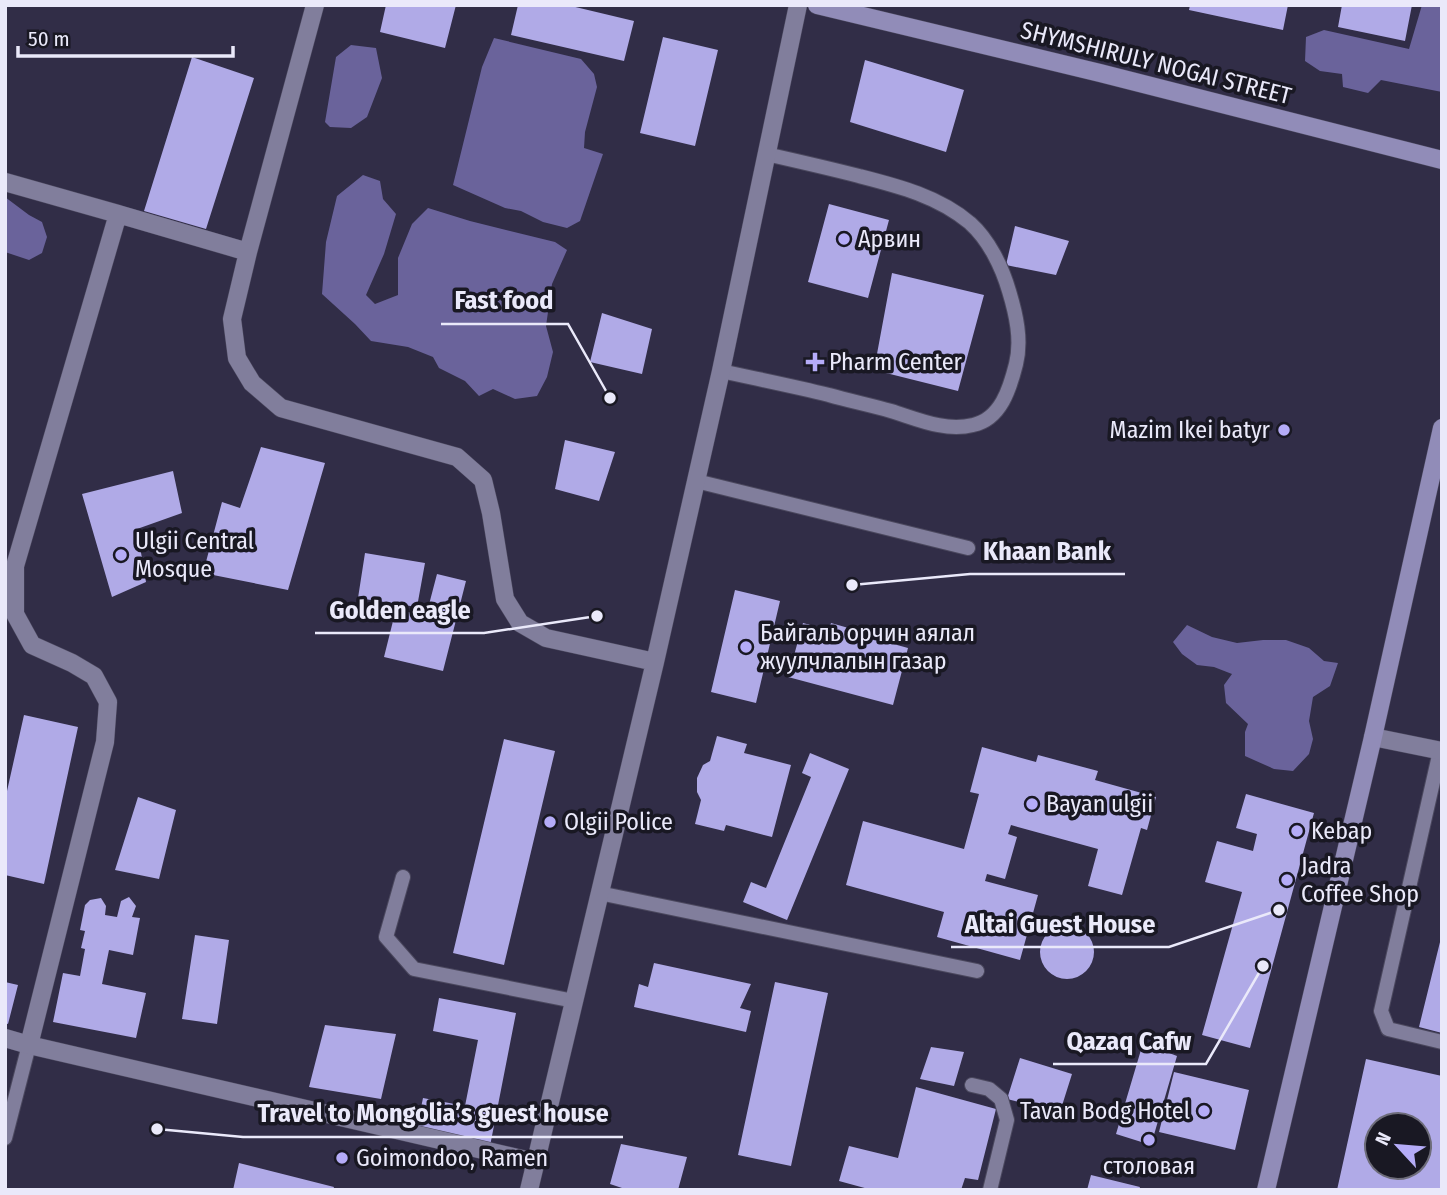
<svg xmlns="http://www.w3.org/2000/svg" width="1447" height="1195" font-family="'Fira Sans Condensed',sans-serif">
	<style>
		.forest { fill: #6a639b }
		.building { fill: #b0aae7; fill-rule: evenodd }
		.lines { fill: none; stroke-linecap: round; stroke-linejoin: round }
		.lane-casing { stroke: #4b485e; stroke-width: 16 }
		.street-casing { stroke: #4b485e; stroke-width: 19 }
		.secondary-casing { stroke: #4b485e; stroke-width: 19 }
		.lane { stroke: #817e9c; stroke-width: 14 }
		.street { stroke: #817e9c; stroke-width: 18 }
		.secondary { stroke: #918cb8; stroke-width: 18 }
		.poi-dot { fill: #b5acf8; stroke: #191823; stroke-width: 2.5 }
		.labels { text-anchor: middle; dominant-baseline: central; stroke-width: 7; stroke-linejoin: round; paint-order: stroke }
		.street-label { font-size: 24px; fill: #eae9fa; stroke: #191823 }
		.poi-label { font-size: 24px; fill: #eae9fa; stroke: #191823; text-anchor: start }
		.leader { fill: none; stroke: #eae9fa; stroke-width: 2.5 }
		.callout-dot { fill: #eae9fa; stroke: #191823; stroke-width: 2.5 }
		.callout-label { font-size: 26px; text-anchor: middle; font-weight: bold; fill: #eae9fa; stroke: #191823; stroke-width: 7; stroke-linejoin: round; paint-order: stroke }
	</style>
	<rect width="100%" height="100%" fill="#312d47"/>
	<path class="forest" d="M 1422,5 L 1442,5 L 1442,92 L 1381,80 L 1368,93 L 1343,87 L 1342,74 L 1320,71 L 1305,61 L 1306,37 L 1324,30 L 1409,49 Z
		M 494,38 L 581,59 L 594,74 L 597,87 L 585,132 L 584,148 L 603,154 L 580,221 L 567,228 L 543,222 L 521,211 L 505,208 L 453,185 L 482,67 Z
		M 351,45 L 376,48 L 382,78 L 367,117 L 351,128 L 330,127 L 325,122 L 336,57 Z
		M 363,175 L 380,181 L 383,199 L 396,214 L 384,254 L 366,295 L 375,304 L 398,295 L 398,258 L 412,224 L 428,208 L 470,221 L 555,242 L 567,250 L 552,284 L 546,326 L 553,352 L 547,377 L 537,396 L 515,399 L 493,389 L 479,396 L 465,381 L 439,368 L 433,357 L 408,347 L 371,341 L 355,324 L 322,294 L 326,242 L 337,196 Z
		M 5,197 L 29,215 L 42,222 L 47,237 L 42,253 L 29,260 L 5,252 Z
		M 1187,625 L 1212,637 L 1237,643 L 1263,640 L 1286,640 L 1309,648 L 1324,661 L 1338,663 L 1330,686 L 1313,697 L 1309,721 L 1313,739 L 1309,754 L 1293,771 L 1274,769 L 1245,756 L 1245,732 L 1248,724 L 1226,703 L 1224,685 L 1232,674 L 1214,667 L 1197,665 L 1182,654 L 1173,642 Z"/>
	<path class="building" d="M 386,5 L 456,5 L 445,48 L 380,32 Z
		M 518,5 L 567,5 L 634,21 L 624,61 L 511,35 Z
		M 1190,5 L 1288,5 L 1283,30 L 1189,10 Z
		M 1342,5 L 1412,5 L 1405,41 L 1338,27 Z
		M 663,37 L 718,50 L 695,146 L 640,133 Z
		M 192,57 L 254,78 L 206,229 L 144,211 Z
		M 865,60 L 964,90 L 946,152 L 850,122 Z
		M 829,204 L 889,220 L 868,298 L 808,282 Z
		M 1015,226 L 1069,241 L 1056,275 L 1006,265 Z
		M 892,273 L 984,295 L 958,391 L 874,370 Z
		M 602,313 L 652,329 L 642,374 L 590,362 Z
		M 565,440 L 615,452 L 599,501 L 555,489 Z
		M 261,447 L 325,463 L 288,590 L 203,573 L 222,502 L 240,508 Z
		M 173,471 L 182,513 L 137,529 L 146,582 L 112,597 L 82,494 Z
		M 365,553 L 425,563 L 417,607 L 358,598 Z
		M 437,574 L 466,581 L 443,671 L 384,657 L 396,609 L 426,616 Z
		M 735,590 L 780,601 L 756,703 L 711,692 Z
		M 803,623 L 829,630 L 831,623 L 880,637 L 879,640 L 908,648 L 893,705 L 788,677 Z
		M 24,715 L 78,727 L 44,884 L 5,875 L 5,800 Z
		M 717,736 L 747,744 L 744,753 L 791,765 L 772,837 L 726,825 L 724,831 L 695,824 L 701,800 L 697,792 L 697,778 L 703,765 L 710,761 Z
		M 504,739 L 555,751 L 504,965 L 453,953 Z
		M 982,747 L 1036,762 L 1038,755 L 1098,771 L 1095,780 L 1156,797 L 1147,830 L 1141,828 L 1122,895 L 1088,886 L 1098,849 L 1011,825 L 1008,834 L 1017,837 L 1005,879 L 987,874 L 985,881 L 1038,895 L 1020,960 L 937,937 L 944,912 L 846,885 L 863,821 L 964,849 L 979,794 L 970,792 Z
		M 810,753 L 849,769 L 787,920 L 743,902 L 751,882 L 766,888 L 811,777 L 802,773 Z
		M 1246,794 L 1314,813 L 1250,1048 L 1202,1035 L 1242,892 L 1205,882 L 1217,841 L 1253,851 L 1257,834 L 1236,828 Z
		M 138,797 L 176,810 L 159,879 L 115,870 Z
		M 129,897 L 136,906 L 132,917 L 140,918 L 133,955 L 109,950 L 102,984 L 146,993 L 136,1038 L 53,1022 L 63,973 L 80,976 L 85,949 L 81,948 L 85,931 L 80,930 L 85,905 L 90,900 L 101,898 L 106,906 L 105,915 L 117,917 L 121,901 Z
		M1040 952a27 27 0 1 1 54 0a27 27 0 1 1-54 0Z
		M 195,935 L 229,940 L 217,1024 L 182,1019 Z
		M 1441,938 L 1442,938 L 1442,1033 L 1419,1027 Z
		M 654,963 L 751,984 L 740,1008 L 751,1011 L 746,1032 L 634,1007 L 639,984 L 648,987 Z
		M 5,982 L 18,985 L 8,1024 L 5,1023 Z
		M 775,982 L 828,993 L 791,1166 L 738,1155 Z
		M 439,998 L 516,1013 L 490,1146 L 416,1132 L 423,1098 L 465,1106 L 478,1040 L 433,1031 Z
		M 325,1025 L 396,1034 L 381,1099 L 309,1087 Z
		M 1143,1043 L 1177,1056 L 1151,1145 L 1116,1134 Z
		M 931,1047 L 964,1052 L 954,1086 L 920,1079 Z
		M 1020,1058 L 1072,1074 L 1060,1112 L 1007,1099 Z
		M 1366,1059 L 1442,1076 L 1442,1190 L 1337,1190 ZM 1377,1125 L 1419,1125 L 1419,1167 L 1377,1167 Z
		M 1174,1072 L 1249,1090 L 1235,1150 L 1159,1132 Z
		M 916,1087 L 996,1109 L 978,1180 L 965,1178 L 961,1190 L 872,1190 L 839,1181 L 849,1146 L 898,1158 Z
		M 621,1144 L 687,1157 L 678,1190 L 628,1190 L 610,1184 Z
		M 239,1163 L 334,1187 L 333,1190 L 233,1190 Z
		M 1091,1175 L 1140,1187 L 1139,1190 L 1087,1190 Z"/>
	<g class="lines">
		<defs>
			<path id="lane" d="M 721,371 C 757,379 793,386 829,395 C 850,401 870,405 891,411 C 917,419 945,432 973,425 C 1001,419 1010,388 1016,364 C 1022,340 1016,314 1009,291 C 1002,267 989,240 970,223 C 938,196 898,186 859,176 C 828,168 797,161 766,154
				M 696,481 L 968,548
				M 1440,751 L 1381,1011 L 1388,1029 L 1442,1042
				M 403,877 L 386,937 L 414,969 L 574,1001
				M 599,893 L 977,971
				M 972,1085 L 989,1089 L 1001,1099 L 1007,1120 L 990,1190
				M 5,1138 L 29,1045"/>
			<path id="street" d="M 315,5 L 248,252 L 232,319 L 237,358 L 252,383 L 281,408 L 457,457 L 483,480 L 491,513 L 505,599 L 520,623 L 546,638 L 655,662
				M 5,182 L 118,214
				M 1373,737 L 1442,751
				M 5,1038 L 29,1045 L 535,1162
				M 29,1045 L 105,742 L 108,702 L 94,676 L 72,663 L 32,645 L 15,614 L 15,566 L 118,214 L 248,252
				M 529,1190 L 655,662 L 721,371 L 798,5"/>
			<path id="secondary" d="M 817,5 L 1100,73 L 1442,160
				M 1266,1190 L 1373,737 L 1442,428"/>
		</defs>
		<use href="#lane" class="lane-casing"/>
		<use href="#street" class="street-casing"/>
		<use href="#secondary" class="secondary-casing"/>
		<use href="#lane" class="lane"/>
		<use href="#street" class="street"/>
		<use href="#secondary" class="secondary"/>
	</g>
	<g class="poi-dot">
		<circle cx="844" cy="239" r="7"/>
		<path d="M811.5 351.5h7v7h7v7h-7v7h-7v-7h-7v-7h7z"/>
		<circle cx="1284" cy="430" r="7"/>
		<circle cx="121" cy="555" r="7"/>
		<circle cx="746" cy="647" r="7"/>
		<circle cx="1032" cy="804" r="7"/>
		<circle cx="550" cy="822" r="7"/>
		<circle cx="1297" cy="831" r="7"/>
		<circle cx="1287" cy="880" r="7"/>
		<circle cx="1204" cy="1111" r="7"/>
		<circle cx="1149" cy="1140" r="7"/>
		<circle cx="342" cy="1158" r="7"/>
	</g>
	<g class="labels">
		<g class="street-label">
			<text transform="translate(1156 63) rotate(14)">SHYMSHIRULY NOGAI STREET</text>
		</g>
		<g class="poi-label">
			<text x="858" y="239">Арвин</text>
			<text x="829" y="362">Pharm Center</text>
			<text x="1270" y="430" text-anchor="end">Mazim Ikei batyr</text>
			<text x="135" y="541">Ulgii Central<tspan x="135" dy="28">Mosque</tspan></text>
			<text x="760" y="633">Байгаль орчин аялал<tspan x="760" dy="28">жуулчлалын газар</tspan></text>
			<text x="1046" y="804">Bayan ulgii</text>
			<text x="564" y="822">Olgii Police</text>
			<text x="1311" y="831">Kebap</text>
			<text x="1301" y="866">Jadra<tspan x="1301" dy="28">Coffee Shop</tspan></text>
			<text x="1190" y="1111" text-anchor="end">Tavan Bodg Hotel</text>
			<text x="356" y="1158">Goimondoo, Ramen</text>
			<text x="1149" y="1166" text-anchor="middle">столовая</text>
		</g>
	</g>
	<path class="leader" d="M610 398L568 324H441M852 585L970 574H1125M597 616L484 633H315M1279 910L1169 947H951M1263 966L1206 1064H1053M157 1129L243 1137H623"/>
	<g class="callout-dot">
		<circle cx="610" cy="398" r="7"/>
		<circle cx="852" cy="585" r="7"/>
		<circle cx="597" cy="616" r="7"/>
		<circle cx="1279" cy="910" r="7"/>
		<circle cx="1263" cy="966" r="7"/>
		<circle cx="157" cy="1129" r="7"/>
	</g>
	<g class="callout-label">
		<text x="504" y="309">Fast food</text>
		<text x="1047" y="560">Khaan Bank</text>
		<text x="400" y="619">Golden eagle</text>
		<text x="1060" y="933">Altai Guest House</text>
		<text x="1129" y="1050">Qazaq Cafw</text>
		<text x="433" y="1122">Travel to Mongolia’s guest house</text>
	</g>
	<rect width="1447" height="1195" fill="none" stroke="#eae9fa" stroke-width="14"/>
	<g transform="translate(1398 1146) rotate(296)"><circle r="33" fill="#191823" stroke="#6d6c79" stroke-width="2"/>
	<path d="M0-5L12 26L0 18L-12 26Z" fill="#b5acf8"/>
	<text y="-10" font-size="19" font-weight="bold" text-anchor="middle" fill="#eae9fa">N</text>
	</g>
	<path d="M18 46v10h215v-10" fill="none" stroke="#eae9fa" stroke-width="3.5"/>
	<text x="28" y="46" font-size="21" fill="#eae9fa" stroke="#191823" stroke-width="5" paint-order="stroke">50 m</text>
</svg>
